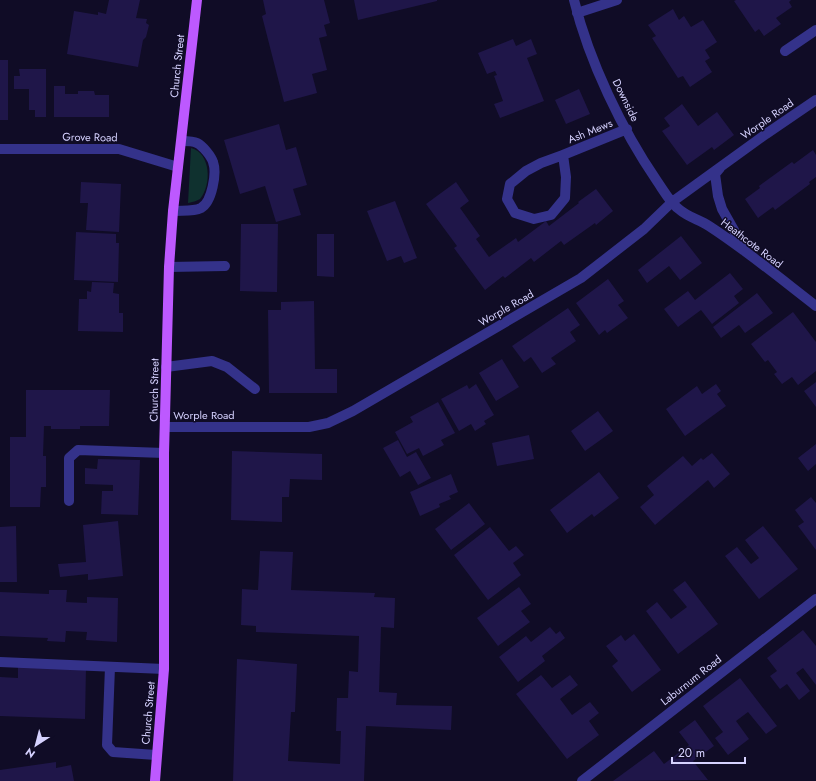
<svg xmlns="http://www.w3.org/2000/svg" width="816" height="781" font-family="Jost,sans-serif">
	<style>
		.green { fill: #0f312f }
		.building { fill: #1f1649 }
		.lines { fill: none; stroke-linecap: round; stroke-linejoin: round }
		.minor { stroke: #34328a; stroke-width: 10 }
		.major { stroke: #bd59ff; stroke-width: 10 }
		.labels { text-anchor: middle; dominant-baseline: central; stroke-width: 3; stroke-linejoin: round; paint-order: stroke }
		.street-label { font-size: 11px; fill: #d6d2ff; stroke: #100c26 }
	</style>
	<rect width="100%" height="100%" fill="#100c26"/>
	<path class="green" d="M 191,148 C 211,153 212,185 200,199 C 197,201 192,202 188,203 Z"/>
	<path class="building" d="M 109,0 L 140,0 L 136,18 L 147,19 L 146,23 L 149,25 L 146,37 L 143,40 L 138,67 L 67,54 L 74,11 L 98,15 L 98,12 L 106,14 Z
		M 263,0 L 324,0 L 330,23 L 324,25 L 327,36 L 319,38 L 327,70 L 312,74 L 317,93 L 284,102 L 262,16 L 266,14 Z
		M 354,0 L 437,0 L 437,1 L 358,20 Z
		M 736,0 L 791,0 L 789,2 L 792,7 L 776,18 L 781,24 L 764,36 L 759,29 L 755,32 L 734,1 Z
		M 673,9 L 679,20 L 684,16 L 691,27 L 703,20 L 717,42 L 705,50 L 710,58 L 705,61 L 712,72 L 690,87 L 683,76 L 678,78 L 652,38 L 656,36 L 648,25 Z
		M 513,39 L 516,46 L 531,39 L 537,54 L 527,58 L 544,101 L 500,118 L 494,104 L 503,101 L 494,76 L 497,75 L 495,71 L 487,74 L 478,53 Z
		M 0,60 L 8,60 L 8,120 L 0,120 Z
		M 19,69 L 46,69 L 46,117 L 35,117 L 35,110 L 29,110 L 29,89 L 14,89 L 14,76 L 20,76 Z
		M 54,86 L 65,86 L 65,94 L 78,94 L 78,91 L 94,91 L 95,95 L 109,95 L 109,117 L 54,117 Z
		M 579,89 L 590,114 L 566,124 L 555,100 Z
		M 682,104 L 698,126 L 717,112 L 734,135 L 714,150 L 712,147 L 687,165 L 662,131 L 670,126 L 664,118 Z
		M 279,124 L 286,150 L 296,147 L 307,185 L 293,189 L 301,215 L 276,222 L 265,186 L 240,194 L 224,140 Z
		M 813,150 L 816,155 L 816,177 L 809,182 L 810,184 L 775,210 L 773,207 L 758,218 L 745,199 L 760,188 L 759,186 L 792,162 L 794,164 Z
		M 81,182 L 121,184 L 119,232 L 86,230 L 88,203 L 80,203 Z
		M 456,182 L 469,201 L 460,208 L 480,236 L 476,239 L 489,257 L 516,238 L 518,242 L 546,221 L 549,226 L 579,203 L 578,202 L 596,189 L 613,211 L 596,225 L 595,223 L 564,245 L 561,241 L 534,262 L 531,258 L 505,278 L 503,276 L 485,290 L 454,248 L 457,246 L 426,204 Z
		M 395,201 L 417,258 L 404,263 L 401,256 L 387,261 L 367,211 Z
		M 241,224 L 278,224 L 277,292 L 240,291 Z
		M 76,232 L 116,234 L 116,243 L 119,243 L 118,282 L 74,280 Z
		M 317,234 L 334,234 L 334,277 L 317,276 Z
		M 681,236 L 702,263 L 680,280 L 669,266 L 647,283 L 638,270 Z
		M 730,273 L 743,289 L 734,296 L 739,303 L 712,324 L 701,310 L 678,327 L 664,309 L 688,291 L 695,300 Z
		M 608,279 L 624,301 L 618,305 L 628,318 L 607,333 L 605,330 L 599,335 L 576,303 Z
		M 92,282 L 114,283 L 113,293 L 119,294 L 119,313 L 123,313 L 123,332 L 78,331 L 79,299 L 87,299 L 87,291 L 91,292 Z
		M 757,293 L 773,313 L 745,333 L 739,325 L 721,338 L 713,327 Z
		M 314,301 L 315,369 L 337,369 L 337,393 L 269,393 L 268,310 L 281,310 L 281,302 Z
		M 568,308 L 580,325 L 570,332 L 576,341 L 551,358 L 556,364 L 542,373 L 531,357 L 524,362 L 512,346 Z
		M 793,312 L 816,342 L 816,371 L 798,385 L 792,377 L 782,384 L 774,374 L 777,372 L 768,360 L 765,362 L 751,344 Z
		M 502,359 L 519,387 L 496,401 L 479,373 Z
		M 816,382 L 816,407 L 804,391 Z
		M 476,384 L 494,415 L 484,421 L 486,424 L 475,431 L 471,424 L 459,431 L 441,399 L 467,385 L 469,389 Z
		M 716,384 L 721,391 L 717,394 L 726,406 L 685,436 L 666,409 L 697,386 L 702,394 Z
		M 26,390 L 110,390 L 109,426 L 80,426 L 80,429 L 51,429 L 51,426 L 44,426 L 43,456 L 46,456 L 46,487 L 41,487 L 40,507 L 10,507 L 10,437 L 26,437 Z
		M 438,402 L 455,433 L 441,440 L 444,445 L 423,456 L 419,448 L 407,454 L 395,432 L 413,422 L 410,417 Z
		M 598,411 L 613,431 L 585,451 L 571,431 Z
		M 529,435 L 534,459 L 497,466 L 492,443 Z
		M 398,440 L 407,457 L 416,452 L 431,478 L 418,485 L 410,471 L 400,477 L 383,448 Z
		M 816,444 L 816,464 L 808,471 L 798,458 Z
		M 232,451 L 322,454 L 322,480 L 290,479 L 289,497 L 282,497 L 282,522 L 231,520 Z
		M 712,453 L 730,474 L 714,488 L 708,480 L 655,525 L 640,507 L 654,495 L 647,486 L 683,456 L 692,466 L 701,458 L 703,460 Z
		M 98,459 L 140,460 L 138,515 L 101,514 L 102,491 L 113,491 L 113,485 L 85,484 L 85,468 L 97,469 Z
		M 599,472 L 619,498 L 594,517 L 592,514 L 567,533 L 550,510 Z
		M 451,474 L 458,492 L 449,496 L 451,499 L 439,504 L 440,507 L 420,516 L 410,492 Z
		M 811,497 L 816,503 L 816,550 L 798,526 L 804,522 L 795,510 Z
		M 469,503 L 485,524 L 451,550 L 435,529 Z
		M 118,521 L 123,576 L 88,580 L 88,574 L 60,577 L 58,564 L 86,562 L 83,525 Z
		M 16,526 L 17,582 L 0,582 L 0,527 Z
		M 763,526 L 798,569 L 759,599 L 725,556 L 737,547 L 751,564 L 759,558 L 745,540 Z
		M 490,527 L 509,551 L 516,546 L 524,555 L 513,563 L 521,575 L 488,600 L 454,555 Z
		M 260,551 L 293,552 L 291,590 L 375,593 L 374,597 L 395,598 L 394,628 L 381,627 L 379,692 L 397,693 L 396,705 L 452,706 L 451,730 L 366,726 L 364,781 L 233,781 L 237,659 L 297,664 L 295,712 L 291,712 L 288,761 L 340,764 L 341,731 L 336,731 L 337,698 L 348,698 L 349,671 L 358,672 L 359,636 L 256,632 L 256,626 L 241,625 L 242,589 L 258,590 Z
		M 685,581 L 718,624 L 678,654 L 646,611 L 657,602 L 671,619 L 687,607 L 673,590 Z
		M 519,587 L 531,604 L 521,611 L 530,622 L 498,646 L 477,618 Z
		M 49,590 L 67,590 L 66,602 L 87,603 L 87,597 L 118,598 L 117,642 L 86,640 L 87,632 L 66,631 L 65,642 L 47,641 L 48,638 L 0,636 L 0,592 L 49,594 Z
		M 550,627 L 556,634 L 560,631 L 565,638 L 542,656 L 545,661 L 518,682 L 499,657 L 526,636 L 531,642 Z
		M 803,630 L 816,646 L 816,685 L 803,668 L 796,673 L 810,691 L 799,700 L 787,684 L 780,689 L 770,676 L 777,671 L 767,658 Z
		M 634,634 L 661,670 L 632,692 L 612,666 L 618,661 L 606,646 L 621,635 L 625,641 Z
		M 18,665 L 86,667 L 85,719 L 0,716 L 0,677 L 18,678 Z
		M 541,675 L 552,688 L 570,675 L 578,685 L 560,699 L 572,715 L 590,702 L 599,713 L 589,721 L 599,735 L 567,759 L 516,694 Z
		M 740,678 L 777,726 L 766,734 L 748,712 L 736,721 L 749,739 L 728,755 L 715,738 L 723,732 L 703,706 Z
		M 695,720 L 714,746 L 693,761 L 708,780 L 613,781 L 654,751 L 664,764 L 689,745 L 679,732 Z
		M 56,762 L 56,768 L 71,765 L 74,781 L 0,781 L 0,770 Z"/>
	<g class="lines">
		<path class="minor" d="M 574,0 C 589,61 622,130 657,181 C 664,191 670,203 680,210 C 688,217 700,220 709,226 C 746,250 781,279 816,306
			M 577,13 L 617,0
			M 785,51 L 816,30
			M 0,149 L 119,149 L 178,167
			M 563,155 L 541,163 L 526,171 L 510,184 L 507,199 L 515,213 L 534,219 L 551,215 L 565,198 L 566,177 L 563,155 L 627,129
			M 720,168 L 715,174 L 718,196 L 722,209 L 735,232 L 743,250
			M 173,211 C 181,210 193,212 201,208 C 212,202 217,173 213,162 C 211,156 203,146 197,143 C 193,141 186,141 182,141
			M 169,267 L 225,266
			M 166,367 L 212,361 L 227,367 L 255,389
			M 165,427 L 309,427 L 328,423 L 353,411 L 581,278 L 644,229 L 672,202 L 766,134 L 816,100
			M 69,501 L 69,458 L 78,450 L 164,453
			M 0,662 L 164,669
			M 110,667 L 107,745 L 113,752 L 156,755
			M 582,781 L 816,599"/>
		<path class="major" d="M 155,781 L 164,669 L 164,453 L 169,267 L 173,211 L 197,0"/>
	</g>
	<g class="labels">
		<g class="street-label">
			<text transform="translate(177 66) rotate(-84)">Church Street</text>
			<text transform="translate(626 100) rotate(64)">Downside</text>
			<text transform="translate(767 119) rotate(-35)">Worple Road</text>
			<text transform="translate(590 131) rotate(-22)">Ash Mews</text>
			<text transform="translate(90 137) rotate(1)">Grove Road</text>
			<text transform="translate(752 243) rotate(37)">Heathcote Road</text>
			<text transform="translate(506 308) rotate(-30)">Worple Road</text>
			<text transform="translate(154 390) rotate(-89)">Church Street</text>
			<text x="204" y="415">Worple Road</text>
			<text transform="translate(691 680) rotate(-38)">Laburnum Road</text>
			<text transform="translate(148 713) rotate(-85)">Church Street</text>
		</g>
	</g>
	<g transform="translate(36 745) rotate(216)" stroke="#100c26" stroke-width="3" paint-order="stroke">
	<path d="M0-3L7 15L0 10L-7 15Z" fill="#d6d2ff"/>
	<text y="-6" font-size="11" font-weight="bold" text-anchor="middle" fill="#d6d2ff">N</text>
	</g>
	<path d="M672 757v6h73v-6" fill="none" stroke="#d6d2ff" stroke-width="2"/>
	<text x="678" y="757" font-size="12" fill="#d6d2ff" stroke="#100c26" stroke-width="3" paint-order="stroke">20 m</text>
</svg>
